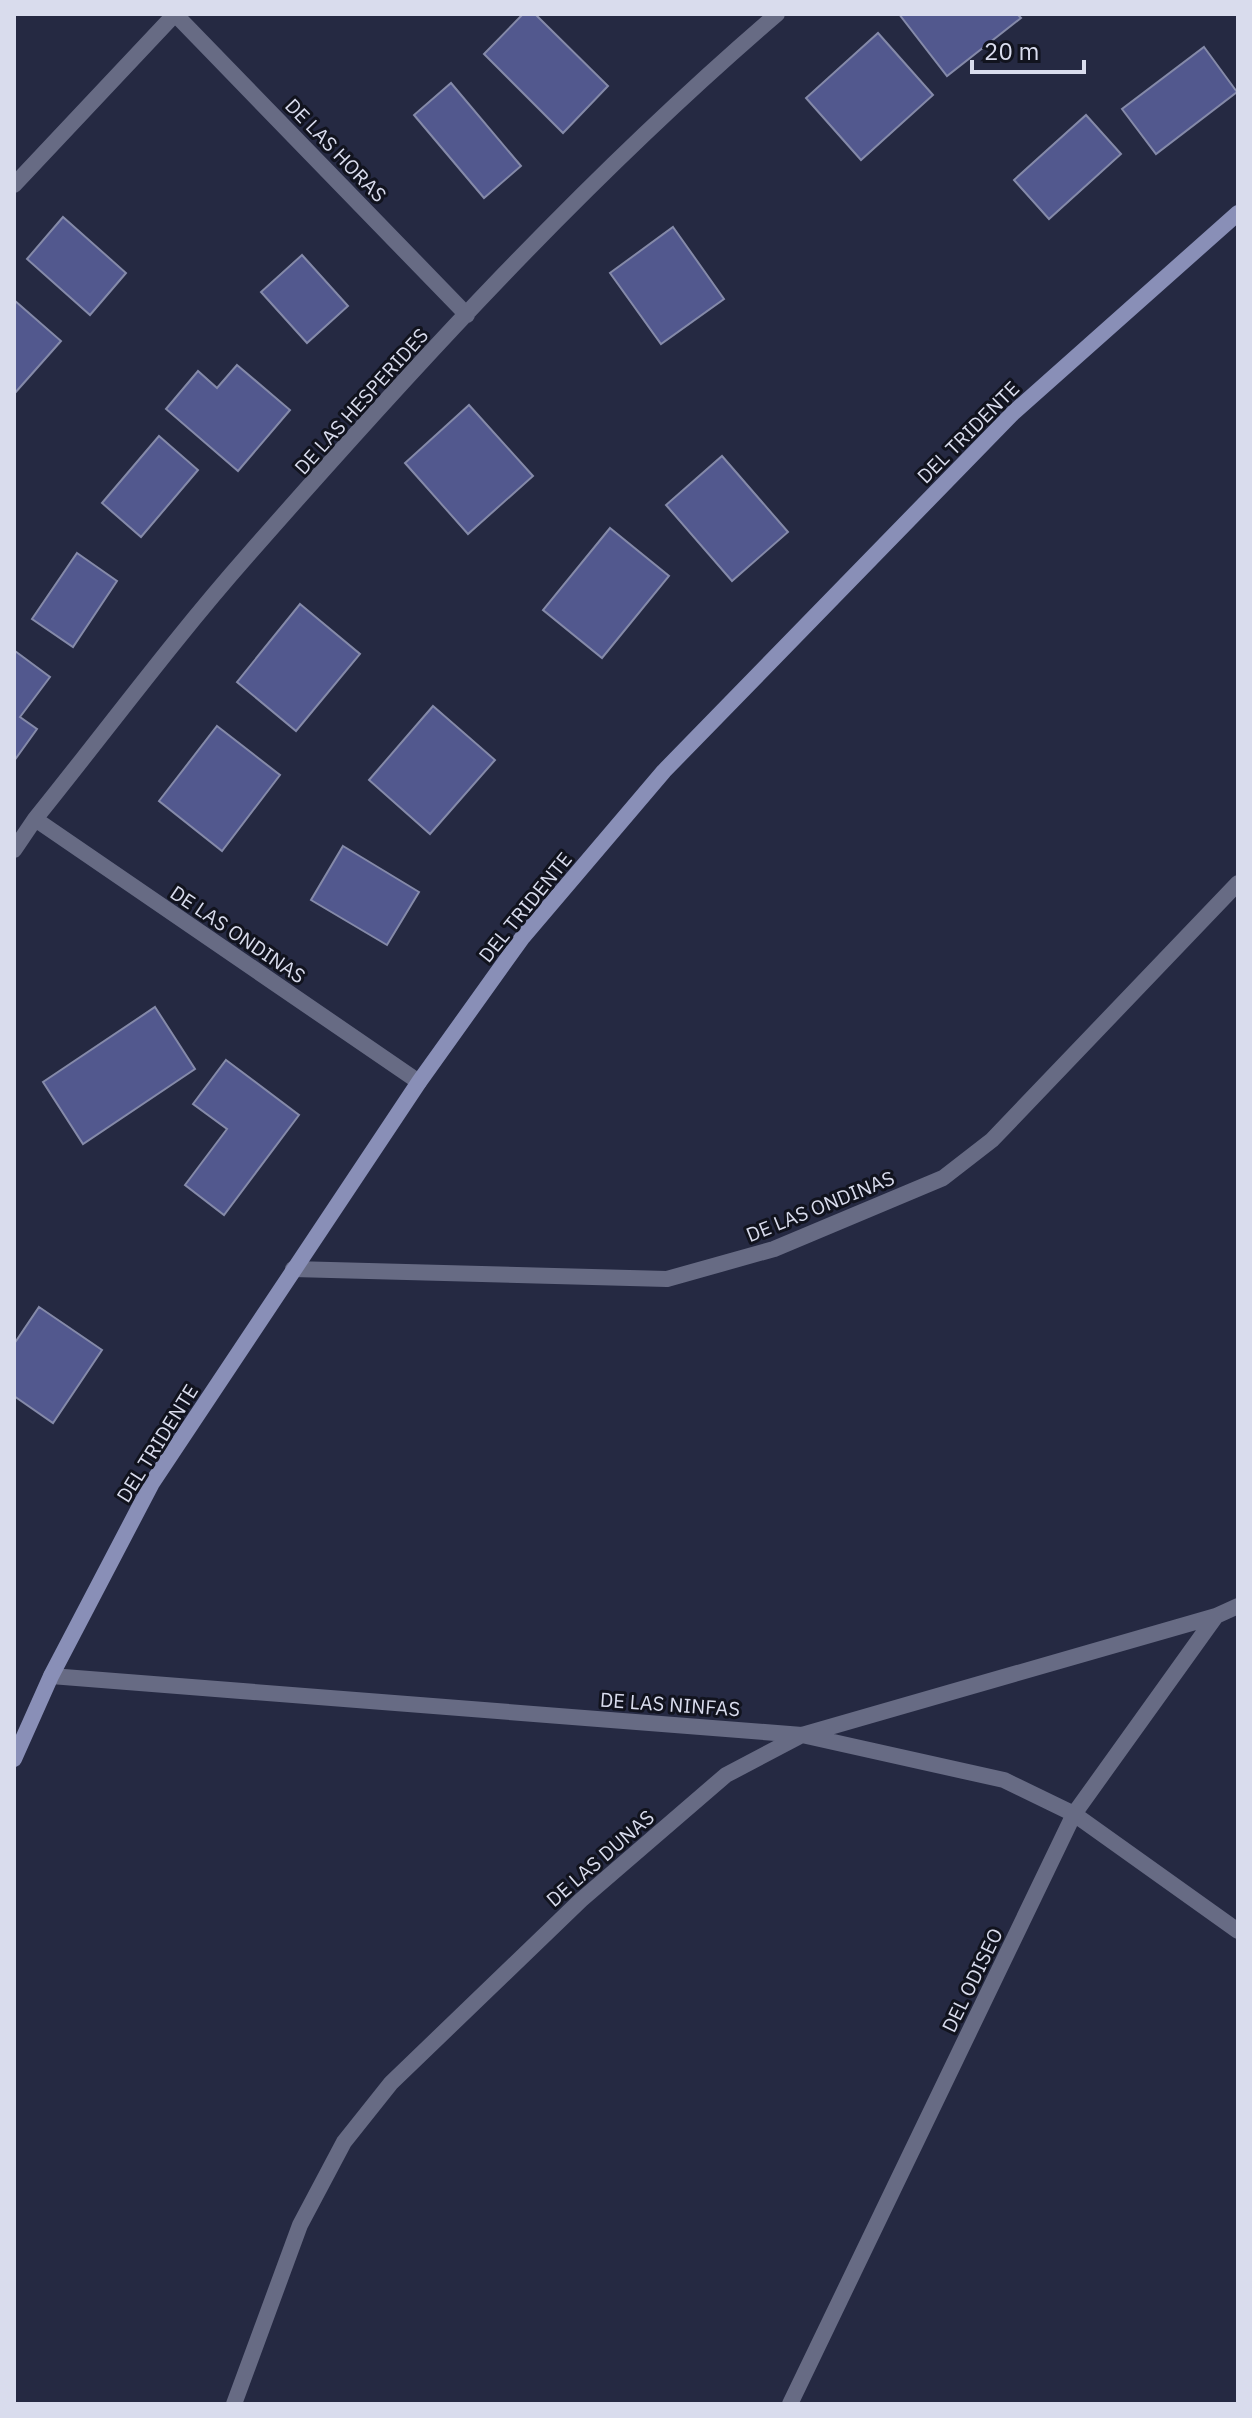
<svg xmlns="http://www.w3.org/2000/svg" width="1252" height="2418" font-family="'IBM Plex Sans',sans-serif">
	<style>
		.building { fill: #52588e; stroke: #858aa9; stroke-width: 2 }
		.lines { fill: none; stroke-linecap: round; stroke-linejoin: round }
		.minor { stroke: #676b84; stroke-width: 16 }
		.secondary { stroke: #898fb7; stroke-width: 16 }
		.labels { text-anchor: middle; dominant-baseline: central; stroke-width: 6; stroke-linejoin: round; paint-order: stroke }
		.street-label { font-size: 20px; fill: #d9dced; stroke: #11131e }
	</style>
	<rect width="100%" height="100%" fill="#252942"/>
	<path class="building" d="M 523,14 L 535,14 L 608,86 L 563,133 L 484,54 Z
		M 899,14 L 1017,14 L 1021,18 L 947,76 Z
		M 878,33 L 933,95 L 861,160 L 806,98 Z
		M 1204,47 L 1237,92 L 1156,154 L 1122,109 Z
		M 451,83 L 521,166 L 484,198 L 414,115 Z
		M 1086,115 L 1121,154 L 1049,219 L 1014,180 Z
		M 63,217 L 126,273 L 90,315 L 27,259 Z
		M 673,227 L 724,299 L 661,344 L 610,273 Z
		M 302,255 L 348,306 L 307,343 L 261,292 Z
		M 14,300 L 61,341 L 14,394 Z
		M 237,365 L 290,410 L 238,471 L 166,409 L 198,371 L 217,388 Z
		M 469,405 L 533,476 L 468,534 L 405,463 Z
		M 159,436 L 198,470 L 141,537 L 102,503 Z
		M 722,456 L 788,532 L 732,581 L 666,505 Z
		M 610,528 L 669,576 L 602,658 L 543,610 Z
		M 77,553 L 117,581 L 73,647 L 32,619 Z
		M 300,604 L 360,654 L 296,731 L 237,682 Z
		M 15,651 L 50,677 L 20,717 L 37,729 L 14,761 Z
		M 433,706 L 495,760 L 430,834 L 369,780 Z
		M 217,726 L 280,775 L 222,851 L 159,801 Z
		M 343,846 L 419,892 L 387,945 L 311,900 Z
		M 155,1007 L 195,1069 L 83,1144 L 43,1082 Z
		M 226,1060 L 299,1115 L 224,1215 L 185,1185 L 227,1129 L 193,1104 Z
		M 39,1307 L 102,1350 L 53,1423 L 14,1396 L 14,1344 Z"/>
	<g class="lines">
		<path class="minor" d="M 175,14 L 467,315
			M 14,185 L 175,14
			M 35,819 L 419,1082
			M 14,850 L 35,819 C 106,731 173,640 248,555 C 414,366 586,178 777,14
			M 293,1269 L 667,1279 L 774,1249 L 943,1178 L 992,1140 L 1238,883
			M 51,1676 L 802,1735 L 1004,1780 L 1074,1814 L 1238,1931
			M 234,2404 L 300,2225 L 344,2142 L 391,2083 L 581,1900 L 726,1775 L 802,1735 L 1216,1616
			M 790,2404 L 1074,1814 L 1216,1616 L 1238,1606"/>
		<path class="secondary" d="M 14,1759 L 51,1676 L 152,1483 L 419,1082 L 522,938 L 664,771 L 1013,413 L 1238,213"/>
	</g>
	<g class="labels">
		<g class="street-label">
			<text transform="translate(336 150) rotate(46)">DE LAS HORAS</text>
			<text transform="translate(361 401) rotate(-48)">DE LAS HESPERIDES</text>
			<text transform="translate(968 432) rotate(-45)">DEL TRIDENTE</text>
			<text transform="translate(525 907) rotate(-51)">DEL TRIDENTE</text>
			<text transform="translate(238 934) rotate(34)">DE LAS ONDINAS</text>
			<text transform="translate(820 1206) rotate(-22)">DE LAS ONDINAS</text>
			<text transform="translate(157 1443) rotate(-58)">DEL TRIDENTE</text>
			<text transform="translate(670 1704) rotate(4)">DE LAS NINFAS</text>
			<text transform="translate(600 1858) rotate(-41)">DE LAS DUNAS</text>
			<text transform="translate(972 1980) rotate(-64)">DEL ODISEO</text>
		</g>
	</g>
	<rect width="1252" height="2418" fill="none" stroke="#d9dced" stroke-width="32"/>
	<path d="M972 60v12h112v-12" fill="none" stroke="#d9dced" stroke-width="4"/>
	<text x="984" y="60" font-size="24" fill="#d9dced" stroke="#11131e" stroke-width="6" paint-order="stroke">20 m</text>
</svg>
